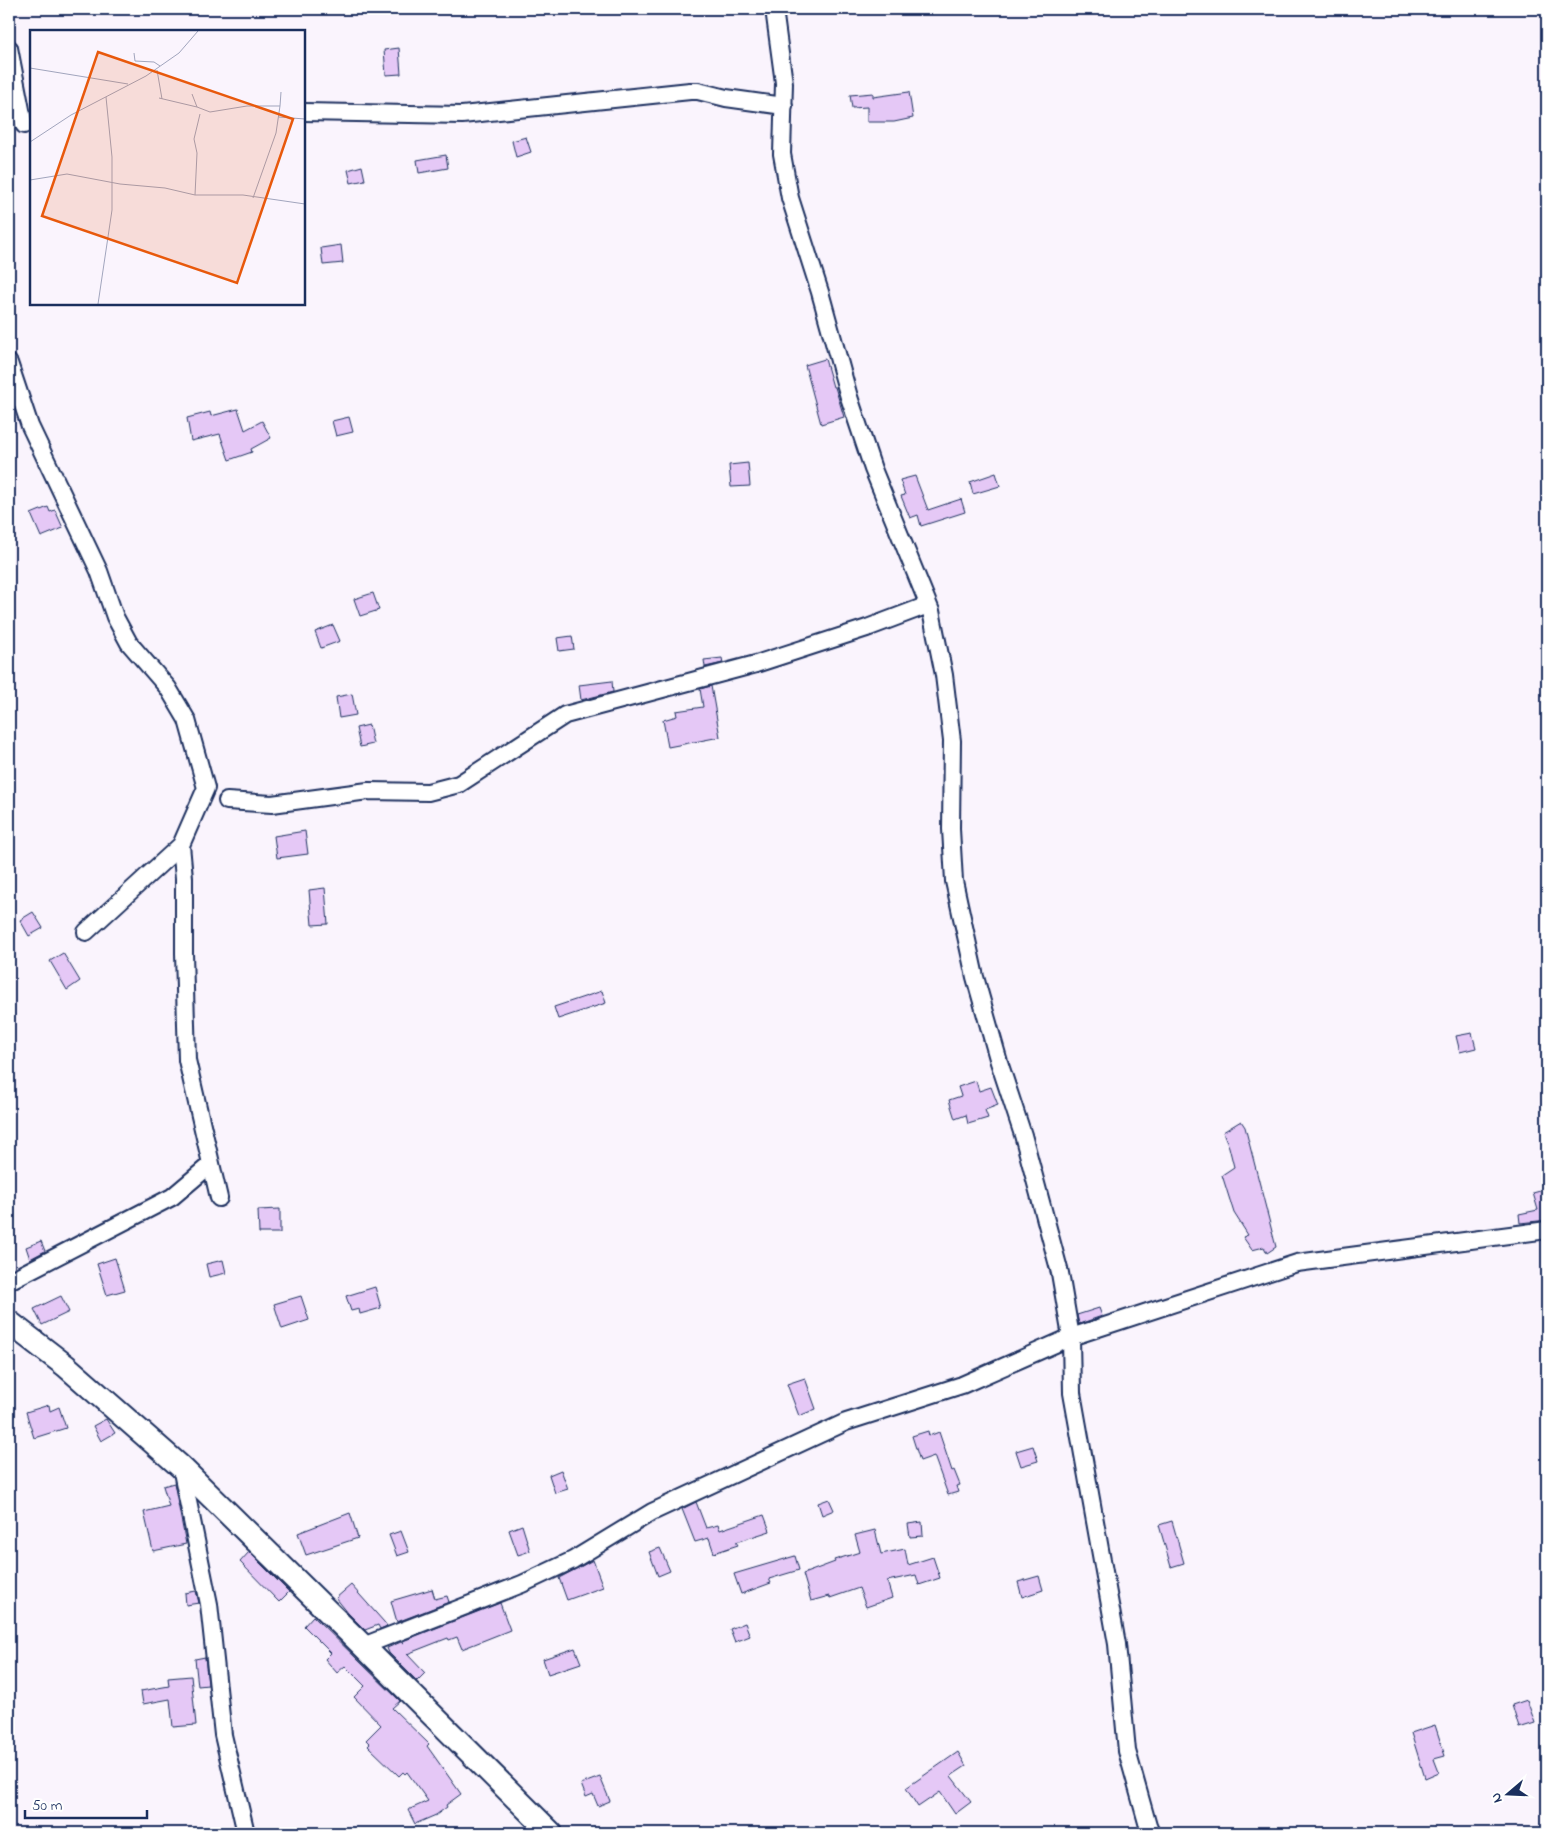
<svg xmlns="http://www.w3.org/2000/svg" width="1556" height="1842" font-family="'Indie Flower',sans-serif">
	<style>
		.building { fill: #e5c8f6; stroke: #1b2f5e }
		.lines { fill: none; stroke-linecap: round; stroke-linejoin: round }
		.street-casing { stroke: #1b2f5e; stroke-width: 20 }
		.secondary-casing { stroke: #1b2f5e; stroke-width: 26 }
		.street { stroke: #fff; stroke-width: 16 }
		.secondary { stroke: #fff; stroke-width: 22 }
		.inset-road { fill: none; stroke: #a1a5bd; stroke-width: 1 }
		.view { fill: #e8590c; fill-opacity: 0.15; stroke: #e8590c; stroke-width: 2.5 }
		.inset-edge { fill: none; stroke: #1b2f5e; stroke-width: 2.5 }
	</style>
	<rect width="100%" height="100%" fill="#faf4fd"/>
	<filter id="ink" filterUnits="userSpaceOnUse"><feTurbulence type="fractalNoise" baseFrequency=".02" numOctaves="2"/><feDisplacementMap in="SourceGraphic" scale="10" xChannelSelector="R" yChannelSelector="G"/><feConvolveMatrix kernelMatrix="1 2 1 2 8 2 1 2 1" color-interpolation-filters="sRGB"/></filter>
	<g filter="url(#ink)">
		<path class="building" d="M 399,48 L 401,74 L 386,75 L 384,50 Z
			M 909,92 L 913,118 L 894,122 L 867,122 L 867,107 L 852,108 L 850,95 L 873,93 L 873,97 Z
			M 526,137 L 531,152 L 516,157 L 512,141 Z
			M 446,155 L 448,168 L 419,173 L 417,160 Z
			M 362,166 L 365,180 L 351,183 L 348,170 Z
			M 341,245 L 343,263 L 323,265 L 321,248 Z
			M 825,359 L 833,387 L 835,387 L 844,417 L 821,424 L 805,365 Z
			M 238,409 L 245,430 L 262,421 L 271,438 L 251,449 L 252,452 L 229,460 L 220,434 L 191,441 L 187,418 L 210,412 L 211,416 Z
			M 349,417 L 353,432 L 336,436 L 332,421 Z
			M 748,463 L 750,486 L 731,487 L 729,465 Z
			M 996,473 L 1000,486 L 973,494 L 970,482 Z
			M 915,476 L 928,510 L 961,499 L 965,512 L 921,526 L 918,515 L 910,518 L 901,496 L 905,495 L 900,480 Z
			M 48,507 L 50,512 L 55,510 L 63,528 L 41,537 L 31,514 Z
			M 373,593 L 379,610 L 360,616 L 354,599 Z
			M 333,625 L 340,641 L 321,648 L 315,632 Z
			M 572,636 L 574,649 L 559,651 L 557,638 Z
			M 722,658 L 723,663 L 705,667 L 704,660 Z
			M 612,681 L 613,692 L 581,700 L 579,685 Z
			M 711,686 L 720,737 L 668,747 L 663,720 L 677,716 L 676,711 L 703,707 L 700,689 Z
			M 352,694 L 356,715 L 339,718 L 336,697 Z
			M 369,725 L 373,744 L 360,747 L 356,728 Z
			M 305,831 L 308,854 L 277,858 L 274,836 Z
			M 325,888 L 328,924 L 312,925 L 309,890 Z
			M 33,912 L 43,928 L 29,936 L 20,920 Z
			M 63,953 L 80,981 L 67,990 L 50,961 Z
			M 602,991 L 606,1003 L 558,1019 L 554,1007 Z
			M 1472,1033 L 1476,1048 L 1460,1052 L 1456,1036 Z
			M 976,1081 L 979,1091 L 991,1087 L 998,1105 L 985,1110 L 988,1118 L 968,1124 L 966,1115 L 955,1119 L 949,1100 L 961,1096 L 958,1087 Z
			M 1241,1121 L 1245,1127 L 1276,1247 L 1267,1253 L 1264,1247 L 1252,1250 L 1243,1237 L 1248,1235 L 1234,1213 L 1222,1175 L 1234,1167 L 1229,1147 L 1223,1132 Z
			M 1547,1189 L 1547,1220 L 1520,1223 L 1519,1214 L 1538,1210 L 1533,1193 Z
			M 280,1209 L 280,1233 L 259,1233 L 258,1210 Z
			M 41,1241 L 45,1251 L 30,1259 L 26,1247 Z
			M 115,1258 L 125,1290 L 107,1295 L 97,1264 Z
			M 223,1260 L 226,1273 L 209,1277 L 206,1264 Z
			M 375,1287 L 381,1308 L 360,1314 L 359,1309 L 351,1311 L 346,1296 Z
			M 61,1296 L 69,1312 L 42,1325 L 34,1309 Z
			M 301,1296 L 309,1320 L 282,1329 L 274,1304 Z
			M 1099,1308 L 1102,1316 L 1079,1324 L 1077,1315 Z
			M 805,1378 L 816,1409 L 799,1416 L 787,1384 Z
			M 49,1405 L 50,1411 L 59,1407 L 66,1428 L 34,1438 L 26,1412 Z
			M 106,1419 L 115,1433 L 101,1441 L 93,1426 Z
			M 928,1431 L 929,1436 L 939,1432 L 952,1471 L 954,1470 L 960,1485 L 956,1486 L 958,1492 L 948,1495 L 934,1456 L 920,1461 L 912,1436 Z
			M 1033,1446 L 1038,1461 L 1021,1466 L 1016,1451 Z
			M 561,1470 L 568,1489 L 555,1493 L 549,1475 Z
			M 174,1483 L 186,1544 L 153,1551 L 144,1512 L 169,1506 L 163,1486 Z
			M 829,1499 L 834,1510 L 822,1515 L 818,1503 Z
			M 696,1502 L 706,1528 L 718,1525 L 720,1530 L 764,1515 L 770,1531 L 736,1542 L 738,1545 L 714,1553 L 709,1538 L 695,1542 L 682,1509 Z
			M 350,1513 L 358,1538 L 306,1555 L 298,1533 Z
			M 1172,1521 L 1184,1563 L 1171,1567 L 1159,1525 Z
			M 922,1522 L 923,1536 L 910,1537 L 908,1524 Z
			M 522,1525 L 530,1551 L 518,1555 L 509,1530 Z
			M 875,1530 L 881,1554 L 905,1549 L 908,1565 L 933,1557 L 940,1578 L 919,1585 L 916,1575 L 887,1581 L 892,1598 L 866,1607 L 859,1588 L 830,1598 L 829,1596 L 811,1601 L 803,1574 L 835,1562 L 834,1560 L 860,1552 L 855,1535 Z
			M 401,1531 L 409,1552 L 397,1556 L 389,1535 Z
			M 660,1548 L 670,1571 L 658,1576 L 649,1552 Z
			M 249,1552 L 289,1592 L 279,1602 L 240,1562 Z
			M 795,1556 L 799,1570 L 769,1579 L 771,1583 L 741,1594 L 734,1574 Z
			M 593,1560 L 603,1587 L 567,1600 L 559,1578 Z
			M 1039,1576 L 1043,1590 L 1022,1597 L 1018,1582 Z
			M 351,1585 L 384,1622 L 387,1626 L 380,1629 L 378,1625 L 365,1630 L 348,1613 L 336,1598 Z
			M 432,1589 L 435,1599 L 447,1596 L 449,1602 L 397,1622 L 391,1601 Z
			M 196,1591 L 199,1603 L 186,1605 L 185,1593 Z
			M 500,1603 L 510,1630 L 462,1649 L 457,1637 L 449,1640 L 448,1638 L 407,1654 L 425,1673 L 417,1681 L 389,1653 L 387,1648 L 401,1642 L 404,1644 L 403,1641 Z
			M 313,1616 L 400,1701 L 392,1708 L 429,1744 L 427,1746 L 461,1794 L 446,1805 L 447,1807 L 436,1815 L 415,1824 L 408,1810 L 428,1801 L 407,1772 L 405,1774 L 403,1772 L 399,1776 L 368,1746 L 370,1744 L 366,1740 L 381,1725 L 354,1697 L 365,1686 L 345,1666 L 337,1673 L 325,1659 L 331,1653 L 304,1626 Z
			M 745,1623 L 750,1636 L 735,1642 L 730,1629 Z
			M 575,1648 L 581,1663 L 548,1674 L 543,1659 Z
			M 205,1657 L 208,1685 L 198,1686 L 195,1659 Z
			M 191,1676 L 196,1725 L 173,1727 L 170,1699 L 143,1704 L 141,1691 L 169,1686 L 168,1678 Z
			M 1527,1700 L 1535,1723 L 1519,1728 L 1512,1705 Z
			M 1435,1725 L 1445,1756 L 1434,1759 L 1439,1772 L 1425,1778 L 1411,1733 Z
			M 958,1752 L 966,1766 L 951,1776 L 971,1802 L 955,1814 L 940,1792 L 918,1807 L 906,1788 Z
			M 600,1777 L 610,1801 L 598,1806 L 593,1794 L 586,1797 L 581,1784 Z"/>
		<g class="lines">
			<defs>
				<path id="street" d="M 774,9 L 784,83 L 782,154 L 790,198 L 820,292 L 849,397 L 873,469 L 931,611 L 944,675 L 952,741 L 951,829 L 954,881 L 975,977 L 999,1062 L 1023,1135 L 1060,1273 L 1071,1337 L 1072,1393 L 1117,1644 L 1127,1751 L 1148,1826 L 1151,1833
					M 9,48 L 24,125
					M 304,112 L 462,115 L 690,91 L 698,91 L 726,98 L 784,106
					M 9,363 L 30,426 L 99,571 L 115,617 L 129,643 L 168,688 L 187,720 L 206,788 L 181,845 L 86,932
					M 227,801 L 272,804 L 368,791 L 428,792 L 459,784 L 565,715 L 756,664 L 867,628 L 928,605
					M 181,845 L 184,878 L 184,953 L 187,1060 L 219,1198
					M 9,1281 L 172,1197 L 211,1164
					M 181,1467 L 209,1604 L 223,1735 L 246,1833
					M 363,1646 L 522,1584 L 573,1560 L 652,1512 L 846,1422 L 962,1385 L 1071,1337 L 1297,1263 L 1547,1230"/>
				<path id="secondary" d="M 9,1322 L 66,1366 L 181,1467 L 363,1646 L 551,1833"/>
			</defs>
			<use href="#street" class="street-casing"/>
			<use href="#secondary" class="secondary-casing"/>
			<use href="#street" class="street"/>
			<use href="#secondary" class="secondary"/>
		</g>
	</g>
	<g transform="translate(30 30)">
		<rect width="275" height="275" fill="#faf4fd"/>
		<path class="inset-road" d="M 104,23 L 105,31 L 124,32 L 130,36M 0,38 L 98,54M 127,40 L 132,69M 162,64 L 167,77 L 180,82 L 217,76 L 250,76 L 251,62M 129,68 L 167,77M 249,87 L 275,89M 0,112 L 41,85 L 116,46 L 149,23 L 168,1M 0,150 L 37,144 L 90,154 L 135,158 L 165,165 L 213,165 L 275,174M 165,165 L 167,123 L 164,109 L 170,84M 223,168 L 246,103 L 250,76M 68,274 L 82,180 L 82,127 L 76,67"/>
		<path class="view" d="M 68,22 L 263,89 L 207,253 L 12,186 Z"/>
		<rect width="275" height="275" class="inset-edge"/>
	</g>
	<rect width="1556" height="1842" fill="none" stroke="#fff" stroke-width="30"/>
	<rect x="15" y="15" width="1526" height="1812" fill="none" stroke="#1b2f5e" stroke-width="2" filter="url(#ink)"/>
	<g transform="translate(1508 1794) rotate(251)" stroke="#ffffff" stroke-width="4" paint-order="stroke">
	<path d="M0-4L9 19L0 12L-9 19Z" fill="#1b2f5e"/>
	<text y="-8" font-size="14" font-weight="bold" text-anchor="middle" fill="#1b2f5e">N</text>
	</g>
	<path d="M25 1810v8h122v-8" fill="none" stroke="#1b2f5e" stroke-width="2.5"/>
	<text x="32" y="1810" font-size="15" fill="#1b2f5e" stroke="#ffffff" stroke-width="4" paint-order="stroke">50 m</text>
</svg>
